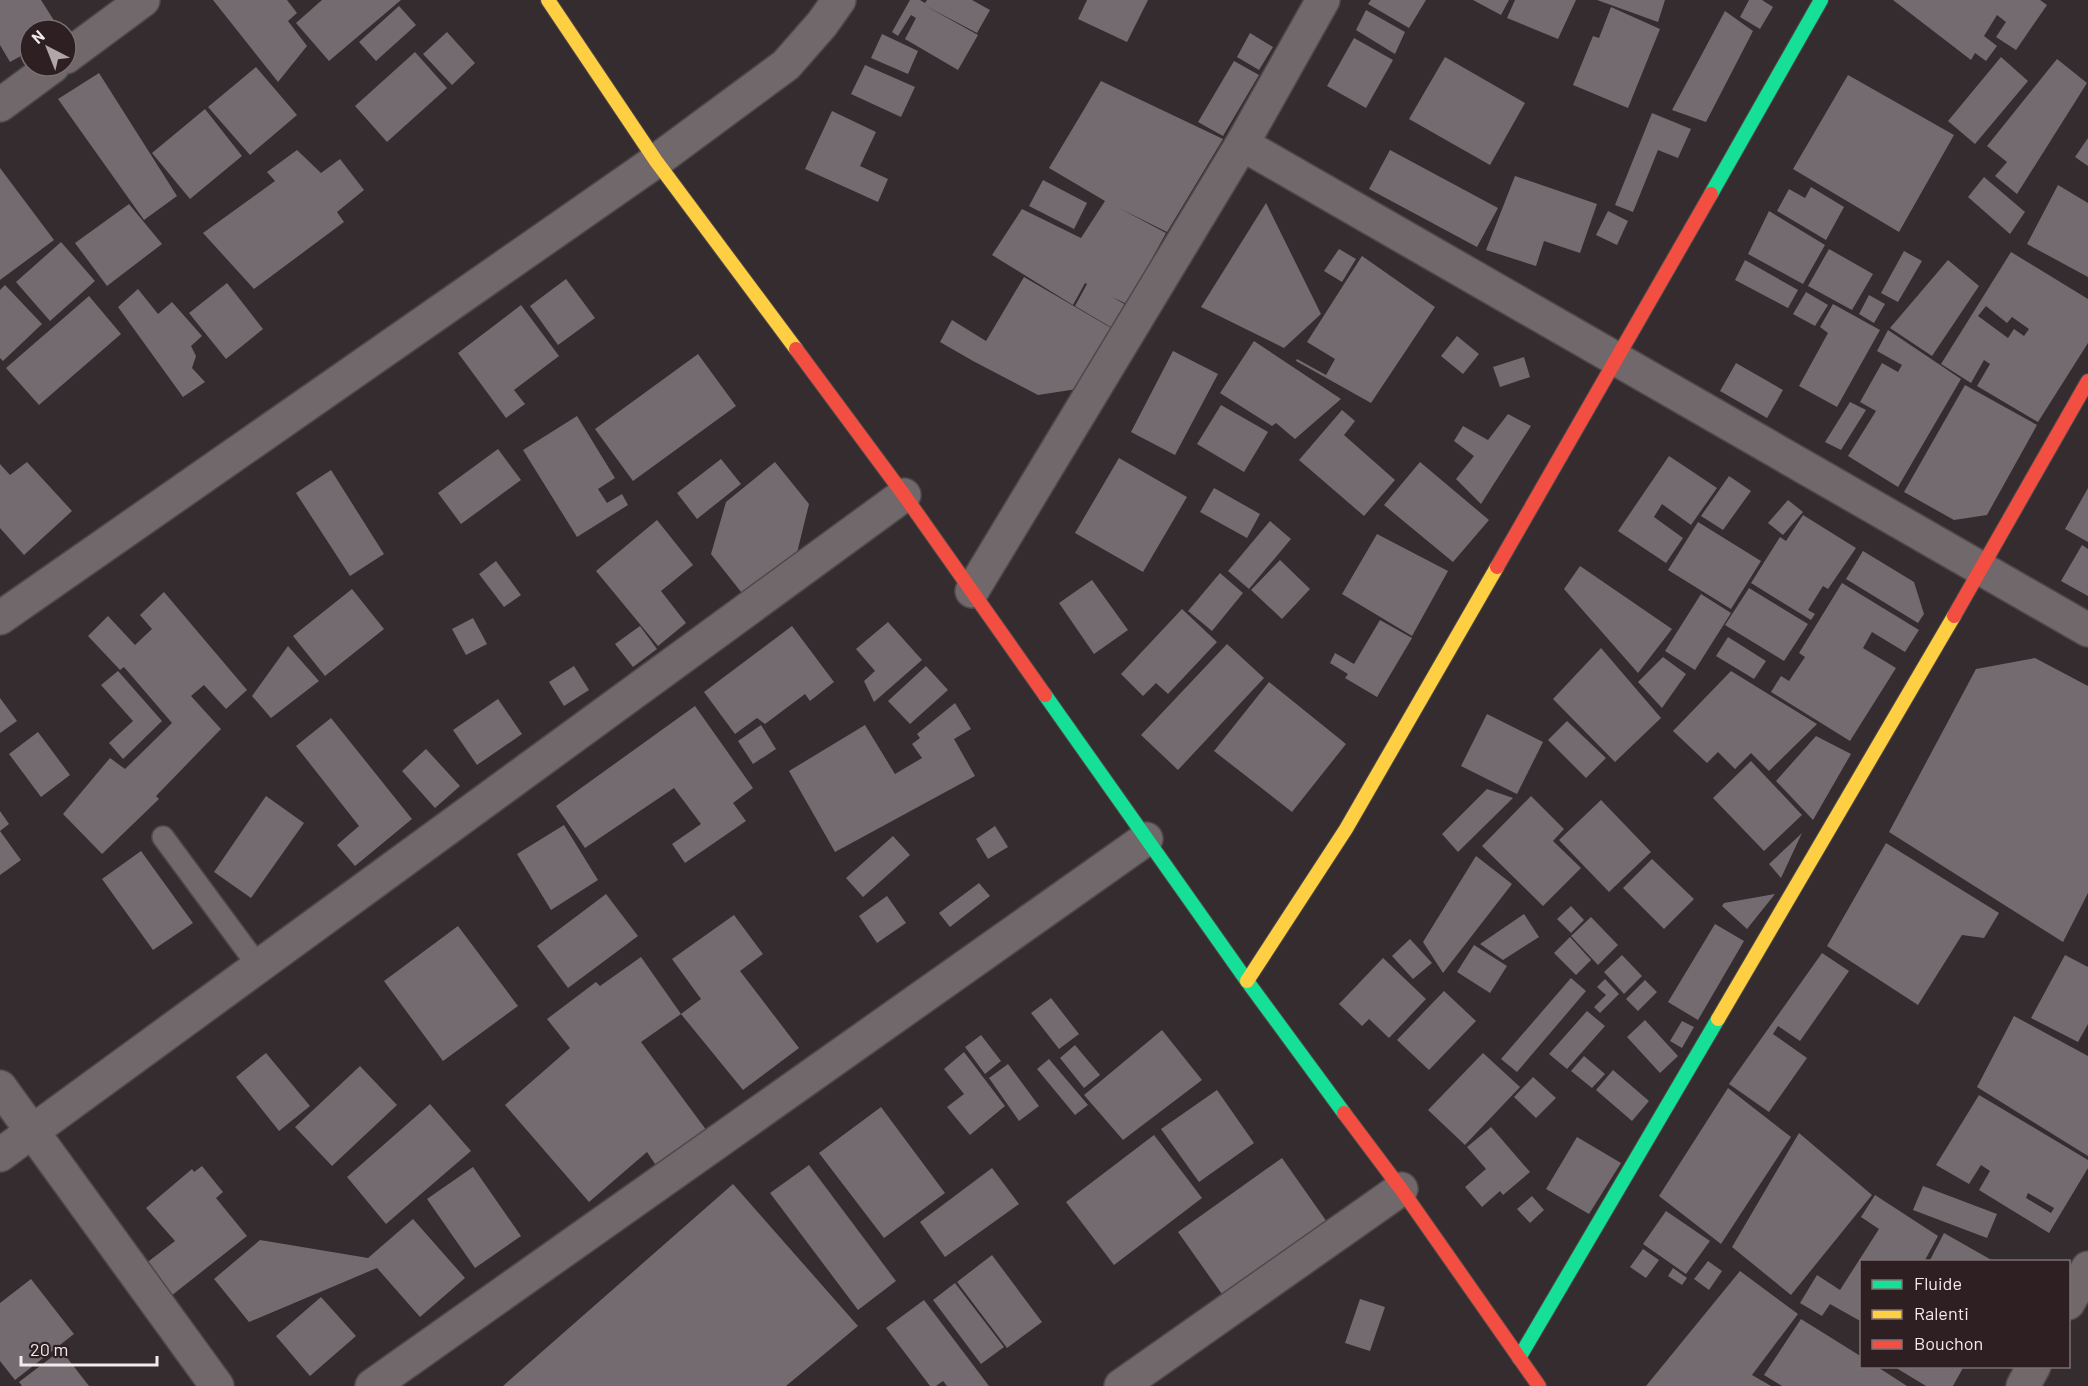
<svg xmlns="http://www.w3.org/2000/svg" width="2088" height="1386" font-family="Barlow,sans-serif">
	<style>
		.building { fill: #746b71; fill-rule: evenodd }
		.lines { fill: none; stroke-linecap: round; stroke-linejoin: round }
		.lane-casing { stroke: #4f4849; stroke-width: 24 }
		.street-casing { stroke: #4f4849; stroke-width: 36 }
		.fast-casing { stroke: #4f4849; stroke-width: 16 }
		.slow-casing { stroke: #4f4849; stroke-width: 16 }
		.jam-casing { stroke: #4f4849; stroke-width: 16 }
		.lane { stroke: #70686a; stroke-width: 21 }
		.street { stroke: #70686a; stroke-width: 33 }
		.fast { stroke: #16e098; stroke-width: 14 }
		.slow { stroke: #ffcf43; stroke-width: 14 }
		.jam { stroke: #f24e42; stroke-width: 14 }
	</style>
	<rect width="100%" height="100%" fill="#342c2e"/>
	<path class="building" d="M 0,0 L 41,0 L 60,30 L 30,30 L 30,51 L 10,62 L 0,45 Z
		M 213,0 L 287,0 L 297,13 L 288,21 L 307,46 L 278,82 Z
		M 322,0 L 401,0 L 329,61 L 296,23 Z
		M 910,0 L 920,0 L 925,3 L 927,0 L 972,0 L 990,10 L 977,33 L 924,5 L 978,35 L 958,70 L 905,39 L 916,18 L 911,15 L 898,36 L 892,32 Z
		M 1087,0 L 1148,0 L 1127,42 L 1078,19 Z
		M 1371,0 L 1426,0 L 1409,28 L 1368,4 Z
		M 1473,0 L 1509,0 L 1501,15 Z
		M 1515,0 L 1576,0 L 1558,39 L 1507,18 Z
		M 1597,0 L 1665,0 L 1658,22 Z
		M 1749,0 L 1762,0 L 1773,7 L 1760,29 L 1740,17 Z
		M 1893,0 L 2040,0 L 2047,5 L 2016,50 L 1996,37 L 2006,22 L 1997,15 L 1984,36 L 1997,46 L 1986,61 L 1975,53 L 1971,60 Z
		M 399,6 L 416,25 L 376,61 L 359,42 Z
		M 1611,7 L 1660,29 L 1628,108 L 1573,85 L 1593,36 L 1599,38 Z
		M 1366,10 L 1405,32 L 1395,54 L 1356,30 Z
		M 1725,11 L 1753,31 L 1706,122 L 1672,110 Z
		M 447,32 L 475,63 L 452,85 L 423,54 Z
		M 1250,33 L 1273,47 L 1259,70 L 1237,57 Z
		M 882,34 L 918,51 L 908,74 L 871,58 Z
		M 1354,38 L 1393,60 L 1366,108 L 1327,86 Z
		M 415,52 L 447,88 L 387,142 L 355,106 Z
		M 1445,57 L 1525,103 L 1490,165 L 1409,119 Z
		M 2001,57 L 2028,81 L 1975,144 L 1948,121 Z
		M 2057,59 L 2087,83 L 2017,194 L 1995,176 L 2007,162 L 1987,146 Z
		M 1234,61 L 1259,75 L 1223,136 L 1198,122 Z
		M 865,65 L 915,87 L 901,117 L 851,94 Z
		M 256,67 L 297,115 L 250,155 L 208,107 Z
		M 99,73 L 177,196 L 144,220 L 58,99 Z
		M 1848,75 L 1954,135 L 1899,232 L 1793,169 Z
		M 1101,81 L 1223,139 L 1167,232 L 1119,208 L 1166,233 L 1127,304 L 1112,297 L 1128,306 L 1114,329 L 1075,306 L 1087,284 L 1085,283 L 1073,305 L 992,255 L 1022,209 L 1081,238 L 1105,201 L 1049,168 Z
		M 205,109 L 242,156 L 190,199 L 152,153 Z
		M 832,111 L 876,132 L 860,166 L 888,179 L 878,202 L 805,169 Z
		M 1652,113 L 1691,129 L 1678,158 L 1658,150 L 1633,212 L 1615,205 Z
		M 2088,138 L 2088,166 L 2075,157 Z
		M 297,150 L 321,173 L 340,159 L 364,190 L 337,212 L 344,222 L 254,289 L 203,233 L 275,181 L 267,172 Z
		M 1390,150 L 1498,208 L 1477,247 L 1369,189 Z
		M 0,168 L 54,240 L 0,280 Z
		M 1515,176 L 1597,204 L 1580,253 L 1544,241 L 1536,266 L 1486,250 Z
		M 1984,177 L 2025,212 L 2010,234 L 1968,197 Z
		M 1043,180 L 1087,203 L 1074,229 L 1029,206 Z
		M 2058,185 L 2088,203 L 2088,277 L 2027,244 Z
		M 1811,187 L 1844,207 L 1826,240 L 1777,211 L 1789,189 L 1805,198 Z
		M 1266,203 L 1321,314 L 1284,348 L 1201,307 Z
		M 129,204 L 162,244 L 107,286 L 75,243 Z
		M 1608,211 L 1628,221 L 1617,245 L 1596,235 Z
		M 1769,211 L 1825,245 L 1803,284 L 1748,254 Z
		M 61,242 L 95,281 L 50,321 L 16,282 Z
		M 1339,249 L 1356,259 L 1342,282 L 1324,271 Z
		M 1829,249 L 1873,274 L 1852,310 L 1808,286 Z
		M 1904,251 L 1922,261 L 1898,302 L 1881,293 Z
		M 2011,252 L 2088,299 L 2088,343 L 2038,422 L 1977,386 L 1990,364 L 1984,360 L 1971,383 L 1941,364 ZM 1986,306 L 2007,323 L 2012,317 L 2029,329 L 2024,336 L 2014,329 L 2008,338 L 1978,316 Z
		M 1362,256 L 1435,307 L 1371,403 L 1296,361 L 1297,359 L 1326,375 L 1335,359 L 1307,342 Z
		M 1745,260 L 1798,290 L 1788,308 L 1735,280 Z
		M 1948,260 L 1979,286 L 1932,356 L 1890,328 Z
		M 1024,277 L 1113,329 L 1077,389 L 1038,395 L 973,361 L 940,342 L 952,320 L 986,341 Z
		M 566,279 L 595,318 L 558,345 L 530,306 Z
		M 227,283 L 263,329 L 226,359 L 189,313 Z
		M 5,285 L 42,324 L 3,361 L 0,358 L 0,290 Z
		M 138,289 L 158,314 L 172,302 L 202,336 L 191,346 L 196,356 L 192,368 L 205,382 L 183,397 L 118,307 Z
		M 1806,292 L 1828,305 L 1815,326 L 1793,314 Z
		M 1869,295 L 1885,304 L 1874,323 L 1859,314 Z
		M 89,296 L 121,334 L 39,405 L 6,368 Z
		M 1833,304 L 1880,330 L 1837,407 L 1799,386 L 1828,333 L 1820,327 Z
		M 521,305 L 559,356 L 514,390 L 525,404 L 506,418 L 458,353 Z
		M 1888,330 L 1961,379 L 1898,487 L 1848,456 L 1876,411 L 1860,402 L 1882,363 L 1898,372 L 1902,365 L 1877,351 Z
		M 1457,336 L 1479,354 L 1463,374 L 1441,356 Z
		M 1254,341 L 1341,399 L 1295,439 L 1276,423 L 1272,426 L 1220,393 Z
		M 1173,351 L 1218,374 L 1175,455 L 1131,432 Z
		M 698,354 L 736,406 L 633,481 L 595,429 Z
		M 1524,357 L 1530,377 L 1500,387 L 1493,367 Z
		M 1736,363 L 1783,390 L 1767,418 L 1720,391 Z
		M 1965,385 L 2037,425 L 1987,515 L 1954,520 L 1904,492 Z
		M 1850,402 L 1866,410 L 1841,450 L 1825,442 Z
		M 1221,405 L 1268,432 L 1244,472 L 1197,444 Z
		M 1342,410 L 1355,421 L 1344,435 L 1395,480 L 1364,516 L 1299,460 Z
		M 1508,414 L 1531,426 L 1481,504 L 1456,479 L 1474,456 L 1454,441 L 1463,426 L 1488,440 Z
		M 577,416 L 615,478 L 598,489 L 607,503 L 622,494 L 628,505 L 577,537 L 523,450 Z
		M 498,449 L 521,480 L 461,524 L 438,493 Z
		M 1669,456 L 1717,488 L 1691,525 L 1662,504 L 1654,517 L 1683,538 L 1666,563 L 1618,531 Z
		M 1119,458 L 1187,497 L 1143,572 L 1075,533 Z
		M 721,459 L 741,484 L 697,519 L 677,493 Z
		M 27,462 L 72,511 L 24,555 L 0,528 L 0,464 L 10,475 Z
		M 775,462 L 809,504 L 794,565 L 749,602 L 711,554 L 726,502 Z
		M 1420,462 L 1489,520 L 1453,562 L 1384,505 Z
		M 331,470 L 384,554 L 350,576 L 296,493 Z
		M 1729,476 L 1751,491 L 1723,530 L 1701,516 Z
		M 1214,488 L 1260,514 L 1247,538 L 1200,512 Z
		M 2088,488 L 2088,542 L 2065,529 Z
		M 1788,500 L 1803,512 L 1783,535 L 1768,523 Z
		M 1803,515 L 1856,548 L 1828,589 L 1823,586 L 1808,610 L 1815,614 L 1811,620 L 1751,583 L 1780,537 L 1786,541 Z
		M 657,520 L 693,565 L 661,591 L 686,623 L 658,646 L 596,571 Z
		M 1270,521 L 1291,539 L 1249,589 L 1228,571 Z
		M 1698,522 L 1761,561 L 1731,609 L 1668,570 Z
		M 1377,534 L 1448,571 L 1412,636 L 1342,594 Z
		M 2082,545 L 2088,549 L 2088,596 L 2061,581 Z
		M 1863,551 L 1914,582 L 1924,614 L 1918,623 L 1846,579 Z
		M 1280,560 L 1310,589 L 1282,619 L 1251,590 Z
		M 496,561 L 521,595 L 504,607 L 479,574 Z
		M 1580,566 L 1672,629 L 1638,673 L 1564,589 Z
		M 1220,573 L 1243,593 L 1212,631 L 1188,611 Z
		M 1092,580 L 1128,630 L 1094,654 L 1059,603 Z
		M 1842,583 L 1919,630 L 1905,652 L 1872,632 L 1863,648 L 1896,668 L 1850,741 L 1771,692 L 1781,676 L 1789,681 L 1805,657 L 1799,653 Z
		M 1749,588 L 1808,624 L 1784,661 L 1725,625 Z
		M 352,589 L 384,629 L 325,676 L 293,636 Z
		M 164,592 L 247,690 L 226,709 L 204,685 L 191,696 L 221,729 L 156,796 L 159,799 L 102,854 L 63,814 L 110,758 L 125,769 L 172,723 L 124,667 L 120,670 L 88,636 L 108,616 L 135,645 L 152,629 L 140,615 Z
		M 1701,594 L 1731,613 L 1695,670 L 1665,651 Z
		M 1182,609 L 1217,642 L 1168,694 L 1156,683 L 1143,696 L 1121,674 Z
		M 473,618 L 487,644 L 466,655 L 452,629 Z
		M 1380,620 L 1412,638 L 1377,697 L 1345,678 L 1348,674 L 1330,663 L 1335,653 L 1354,664 Z
		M 888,622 L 922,660 L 874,702 L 864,681 L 875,671 L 856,649 Z
		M 640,626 L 657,649 L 633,667 L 615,644 Z
		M 792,626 L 834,682 L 810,701 L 805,694 L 765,724 L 757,718 L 735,734 L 704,692 Z
		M 1728,637 L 1766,661 L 1754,679 L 1716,656 Z
		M 1227,644 L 1264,678 L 1178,770 L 1141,735 Z
		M 288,646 L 319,681 L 271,718 L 252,696 Z
		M 1601,648 L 1661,718 L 1615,762 L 1553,699 Z
		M 1663,657 L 1686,674 L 1662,708 L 1638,682 Z
		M 2035,658 L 2088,686 L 2088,893 L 2063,942 L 1889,832 L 1976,669 Z
		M 574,666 L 589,690 L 564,706 L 549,682 Z
		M 926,666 L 948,690 L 910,724 L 888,701 Z
		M 118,671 L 162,721 L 123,759 L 109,743 L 133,721 L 101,685 Z
		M 1731,671 L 1817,724 L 1769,771 L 1751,753 L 1735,769 L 1718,752 L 1707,763 L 1673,731 Z
		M 1269,682 L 1346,744 L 1292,812 L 1214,751 Z
		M 0,698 L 17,721 L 0,733 Z
		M 498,699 L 522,734 L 477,765 L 453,730 Z
		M 955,703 L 971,729 L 954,739 L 975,776 L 835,852 L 789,771 L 865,725 L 895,774 L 922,758 L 912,744 L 920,738 L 917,734 Z
		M 695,706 L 753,788 L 733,803 L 746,821 L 685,863 L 672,844 L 701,824 L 674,788 L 585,848 L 556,806 Z
		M 1487,714 L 1543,742 L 1517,794 L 1461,766 Z
		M 331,718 L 412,819 L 355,866 L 337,845 L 359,826 L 296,746 Z
		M 1567,721 L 1606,758 L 1586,778 L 1548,740 Z
		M 761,725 L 776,749 L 753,764 L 738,741 Z
		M 38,732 L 70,775 L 41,797 L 9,754 Z
		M 1816,736 L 1851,754 L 1813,820 L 1776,781 Z
		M 426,749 L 460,786 L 435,808 L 402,771 Z
		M 1751,761 L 1802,815 L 1764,851 L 1713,798 Z
		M 1487,789 L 1513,798 L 1458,852 L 1442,834 Z
		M 266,796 L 304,823 L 251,898 L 214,872 Z
		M 1531,796 L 1564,829 L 1553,841 L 1581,868 L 1543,906 L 1482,846 Z
		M 1601,800 L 1651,852 L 1609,892 L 1559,840 Z
		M 0,811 L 9,824 L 0,831 L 21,860 L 0,875 Z
		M 564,825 L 598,880 L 551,910 L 517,854 Z
		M 995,826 L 1008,847 L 988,859 L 976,839 Z
		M 1802,833 L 1781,878 L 1769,864 Z
		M 893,836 L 910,855 L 863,897 L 846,878 Z
		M 1886,843 L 1999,913 L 1984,938 L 1962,935 L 1918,1005 L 1827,946 Z
		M 141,851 L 193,923 L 153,950 L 102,879 Z
		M 1476,856 L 1512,884 L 1443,973 L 1423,942 Z
		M 1652,859 L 1694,899 L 1664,929 L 1623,888 Z
		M 979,883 L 990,896 L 950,927 L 939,913 Z
		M 606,894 L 638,936 L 568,988 L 537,946 Z
		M 1775,894 L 1747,929 L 1722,906 L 1724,903 Z
		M 887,896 L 906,923 L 877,943 L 859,916 Z
		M 1571,906 L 1584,920 L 1571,933 L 1557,919 Z
		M 1524,914 L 1539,937 L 1503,960 L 1480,944 Z
		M 734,915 L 763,954 L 740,971 L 799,1048 L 743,1090 L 681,1014 L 701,999 L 672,959 Z
		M 1591,917 L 1618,945 L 1598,965 L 1571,936 Z
		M 1715,924 L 1744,941 L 1698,1020 L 1668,1002 Z
		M 458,926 L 518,1006 L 443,1061 L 384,981 Z
		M 1570,937 L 1591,960 L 1576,975 L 1554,953 Z
		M 1410,939 L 1432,963 L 1413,979 L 1392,956 Z
		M 1474,945 L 1507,966 L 1490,993 L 1457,972 Z
		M 1822,953 L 1849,971 L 1800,1041 L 1778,1026 L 1773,1034 L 1807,1058 L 1769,1112 L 1729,1084 Z
		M 1622,955 L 1642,976 L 1624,994 L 1604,972 Z
		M 2065,955 L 2088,967 L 2088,1024 L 2078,1042 L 2031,1018 Z
		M 641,957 L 681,1014 L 641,1042 L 707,1131 L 657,1167 L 647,1152 L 589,1202 L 505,1105 L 570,1048 L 547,1019 L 596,982 L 600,986 Z
		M 1383,958 L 1426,999 L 1389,1038 L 1369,1019 L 1362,1026 L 1339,1004 Z
		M 1571,978 L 1586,991 L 1517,1072 L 1501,1059 Z
		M 1605,979 L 1619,994 L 1600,1013 L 1594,1007 L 1606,995 L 1597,987 Z
		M 1645,980 L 1657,992 L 1638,1011 L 1626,999 Z
		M 1444,991 L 1476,1021 L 1429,1070 L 1397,1040 Z
		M 1051,998 L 1079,1034 L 1059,1049 L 1031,1013 Z
		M 1587,1011 L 1605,1026 L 1567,1069 L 1549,1054 Z
		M 2014,1016 L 2088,1056 L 2088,1156 L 1977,1087 Z
		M 1645,1020 L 1678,1056 L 1660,1073 L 1627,1037 Z
		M 1682,1021 L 1694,1027 L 1682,1048 L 1670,1041 Z
		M 1162,1030 L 1202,1080 L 1123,1140 L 1084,1095 Z
		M 981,1035 L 1001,1061 L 985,1074 L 965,1047 Z
		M 1075,1045 L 1100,1075 L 1084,1088 L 1060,1058 Z
		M 964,1052 L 1005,1106 L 970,1135 L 947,1107 L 964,1094 L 944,1069 Z
		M 266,1053 L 310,1106 L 279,1131 L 236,1077 Z
		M 1483,1053 L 1520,1087 L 1465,1145 L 1428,1110 Z
		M 1584,1056 L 1605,1074 L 1592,1088 L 1571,1071 Z
		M 1049,1059 L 1088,1105 L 1075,1115 L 1037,1069 Z
		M 1008,1064 L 1039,1106 L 1019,1121 L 989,1078 Z
		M 360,1066 L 397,1105 L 332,1166 L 295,1127 Z
		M 1613,1070 L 1649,1101 L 1632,1121 L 1596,1090 Z
		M 1533,1077 L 1556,1098 L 1536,1118 L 1514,1097 Z
		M 1728,1088 L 1791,1137 L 1721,1244 L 1659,1196 Z
		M 1217,1090 L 1254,1143 L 1199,1182 L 1161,1129 Z
		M 1979,1095 L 2088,1160 L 2088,1168 L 2049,1233 L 1979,1190 L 1990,1171 L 1981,1165 L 1969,1184 L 1936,1165 ZM 2028,1193 L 2054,1208 L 2051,1213 L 2026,1198 Z
		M 430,1104 L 471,1151 L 386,1224 L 347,1177 Z
		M 881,1107 L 945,1193 L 884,1238 L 819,1153 Z
		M 1491,1127 L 1530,1172 L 1503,1195 L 1500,1191 L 1482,1207 L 1465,1187 L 1486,1169 L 1467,1147 Z
		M 1799,1133 L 1872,1195 L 1791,1295 L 1732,1247 Z
		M 1154,1135 L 1202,1198 L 1114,1265 L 1066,1202 Z
		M 1577,1137 L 1621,1163 L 1589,1214 L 1546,1189 Z
		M 1282,1158 L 1327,1222 L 1224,1297 L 1178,1232 Z
		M 809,1165 L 896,1281 L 858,1310 L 770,1193 Z
		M 202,1166 L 223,1192 L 216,1198 L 247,1236 L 171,1296 L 145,1264 L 175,1241 L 146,1208 L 192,1169 L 194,1172 Z
		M 473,1167 L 521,1236 L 475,1268 L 427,1199 Z
		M 992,1168 L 1019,1204 L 945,1257 L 920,1222 Z
		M 733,1184 L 858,1326 L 786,1386 L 503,1386 Z
		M 1923,1186 L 1997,1214 L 1987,1238 L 1913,1210 Z
		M 1875,1195 L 1938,1236 L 1924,1262 L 1862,1262 L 1862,1322 L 1830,1304 L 1822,1316 L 1800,1303 L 1817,1275 L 1840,1290 L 1879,1229 L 1861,1217 Z
		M 1532,1196 L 1544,1210 L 1530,1223 L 1517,1209 Z
		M 1666,1211 L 1710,1241 L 1686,1274 L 1643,1244 Z
		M 413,1219 L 465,1278 L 420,1317 L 377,1268 L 249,1322 L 214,1279 L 260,1240 L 368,1258 Z
		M 1944,1233 L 1995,1262 L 1929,1262 Z
		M 1643,1249 L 1659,1260 L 1646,1278 L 1630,1267 Z
		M 992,1255 L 1042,1322 L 1007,1348 L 957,1282 Z
		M 1708,1261 L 1722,1271 L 1709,1290 L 1694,1279 Z
		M 1673,1268 L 1687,1278 L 1682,1285 L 1668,1276 Z
		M 1740,1271 L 1798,1314 L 1752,1375 L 1771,1386 L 1646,1386 Z
		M 31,1279 L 74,1334 L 15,1380 L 0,1361 L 0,1303 Z
		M 955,1283 L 1004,1347 L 981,1364 L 933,1300 Z
		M 321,1297 L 356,1336 L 310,1376 L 276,1336 Z
		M 1360,1299 L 1385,1307 L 1370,1351 L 1345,1343 Z
		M 924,1300 L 989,1386 L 947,1386 L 943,1381 L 936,1386 L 930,1386 L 886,1328 Z
		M 1801,1319 L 1862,1357 L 1862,1366 L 1876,1366 L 1907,1386 L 1782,1386 L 1764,1375 Z
		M 61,1350 L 89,1386 L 22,1386 L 19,1382 Z
		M 1893,1366 L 1964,1366 L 1953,1386 L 1926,1386 Z"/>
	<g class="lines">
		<defs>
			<path id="lane" d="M 163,837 L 259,967"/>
			<path id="street" d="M 66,57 L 143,0
				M 0,105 L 53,66
				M 1242,144 L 2088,630
				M 972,591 L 1242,144 L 1323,0
				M 0,618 L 656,161 L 786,65 L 822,24 L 839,0
				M 0,1087 L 217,1386
				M 0,1155 L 904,495
				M 2068,1303 L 2088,1268
				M 372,1386 L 1146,839
				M 1121,1386 L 1401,1189
				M 2023,1386 L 2034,1366"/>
			<path id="fast" d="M 1711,194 L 1821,0
				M 1045,695 L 1247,981 L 1344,1113
				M 1519,1358 L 1718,1019"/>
			<path id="slow" d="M 548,0 L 656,161 L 796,349
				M 1247,981 L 1346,829 L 1497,567
				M 1718,1019 L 1954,616"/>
			<path id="jam" d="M 796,349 L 904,495 L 1045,695
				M 1497,567 L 1711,194
				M 1954,616 L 2088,381
				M 1344,1113 L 1401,1189 L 1539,1386"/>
		</defs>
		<use href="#lane" class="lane-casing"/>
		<use href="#street" class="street-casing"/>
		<use href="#fast" class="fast-casing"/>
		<use href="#slow" class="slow-casing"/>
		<use href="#jam" class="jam-casing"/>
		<use href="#lane" class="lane"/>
		<use href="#street" class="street"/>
		<use href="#fast" class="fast"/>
		<use href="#slow" class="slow"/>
		<use href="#jam" class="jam"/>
	</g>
	<rect x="1860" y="1260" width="210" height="108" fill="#2e1f23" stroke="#7d7073" stroke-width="1.5"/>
	<rect x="1872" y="1280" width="30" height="9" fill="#16e098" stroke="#7d7073" stroke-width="1.5"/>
	<text x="1914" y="1290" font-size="18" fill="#f4e9eb">Fluide</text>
	<rect x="1872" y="1310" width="30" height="9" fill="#ffcf43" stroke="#7d7073" stroke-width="1.5"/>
	<text x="1914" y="1320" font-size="18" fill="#f4e9eb">Ralenti</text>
	<rect x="1872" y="1340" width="30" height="9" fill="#f24e42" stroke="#7d7073" stroke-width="1.5"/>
	<text x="1914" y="1350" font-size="18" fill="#f4e9eb">Bouchon</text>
	<g transform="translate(48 48) rotate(318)"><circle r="28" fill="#2e1f23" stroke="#7d7073" stroke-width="1.5"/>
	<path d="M0-4.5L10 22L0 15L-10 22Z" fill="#b1a7a9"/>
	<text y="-9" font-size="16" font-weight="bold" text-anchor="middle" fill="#f4e9eb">N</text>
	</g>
	<path d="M21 1356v9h136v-9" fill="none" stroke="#f4e9eb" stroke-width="3"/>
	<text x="30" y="1356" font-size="18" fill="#f4e9eb" stroke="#2e1f23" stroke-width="4.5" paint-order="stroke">20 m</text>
</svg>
